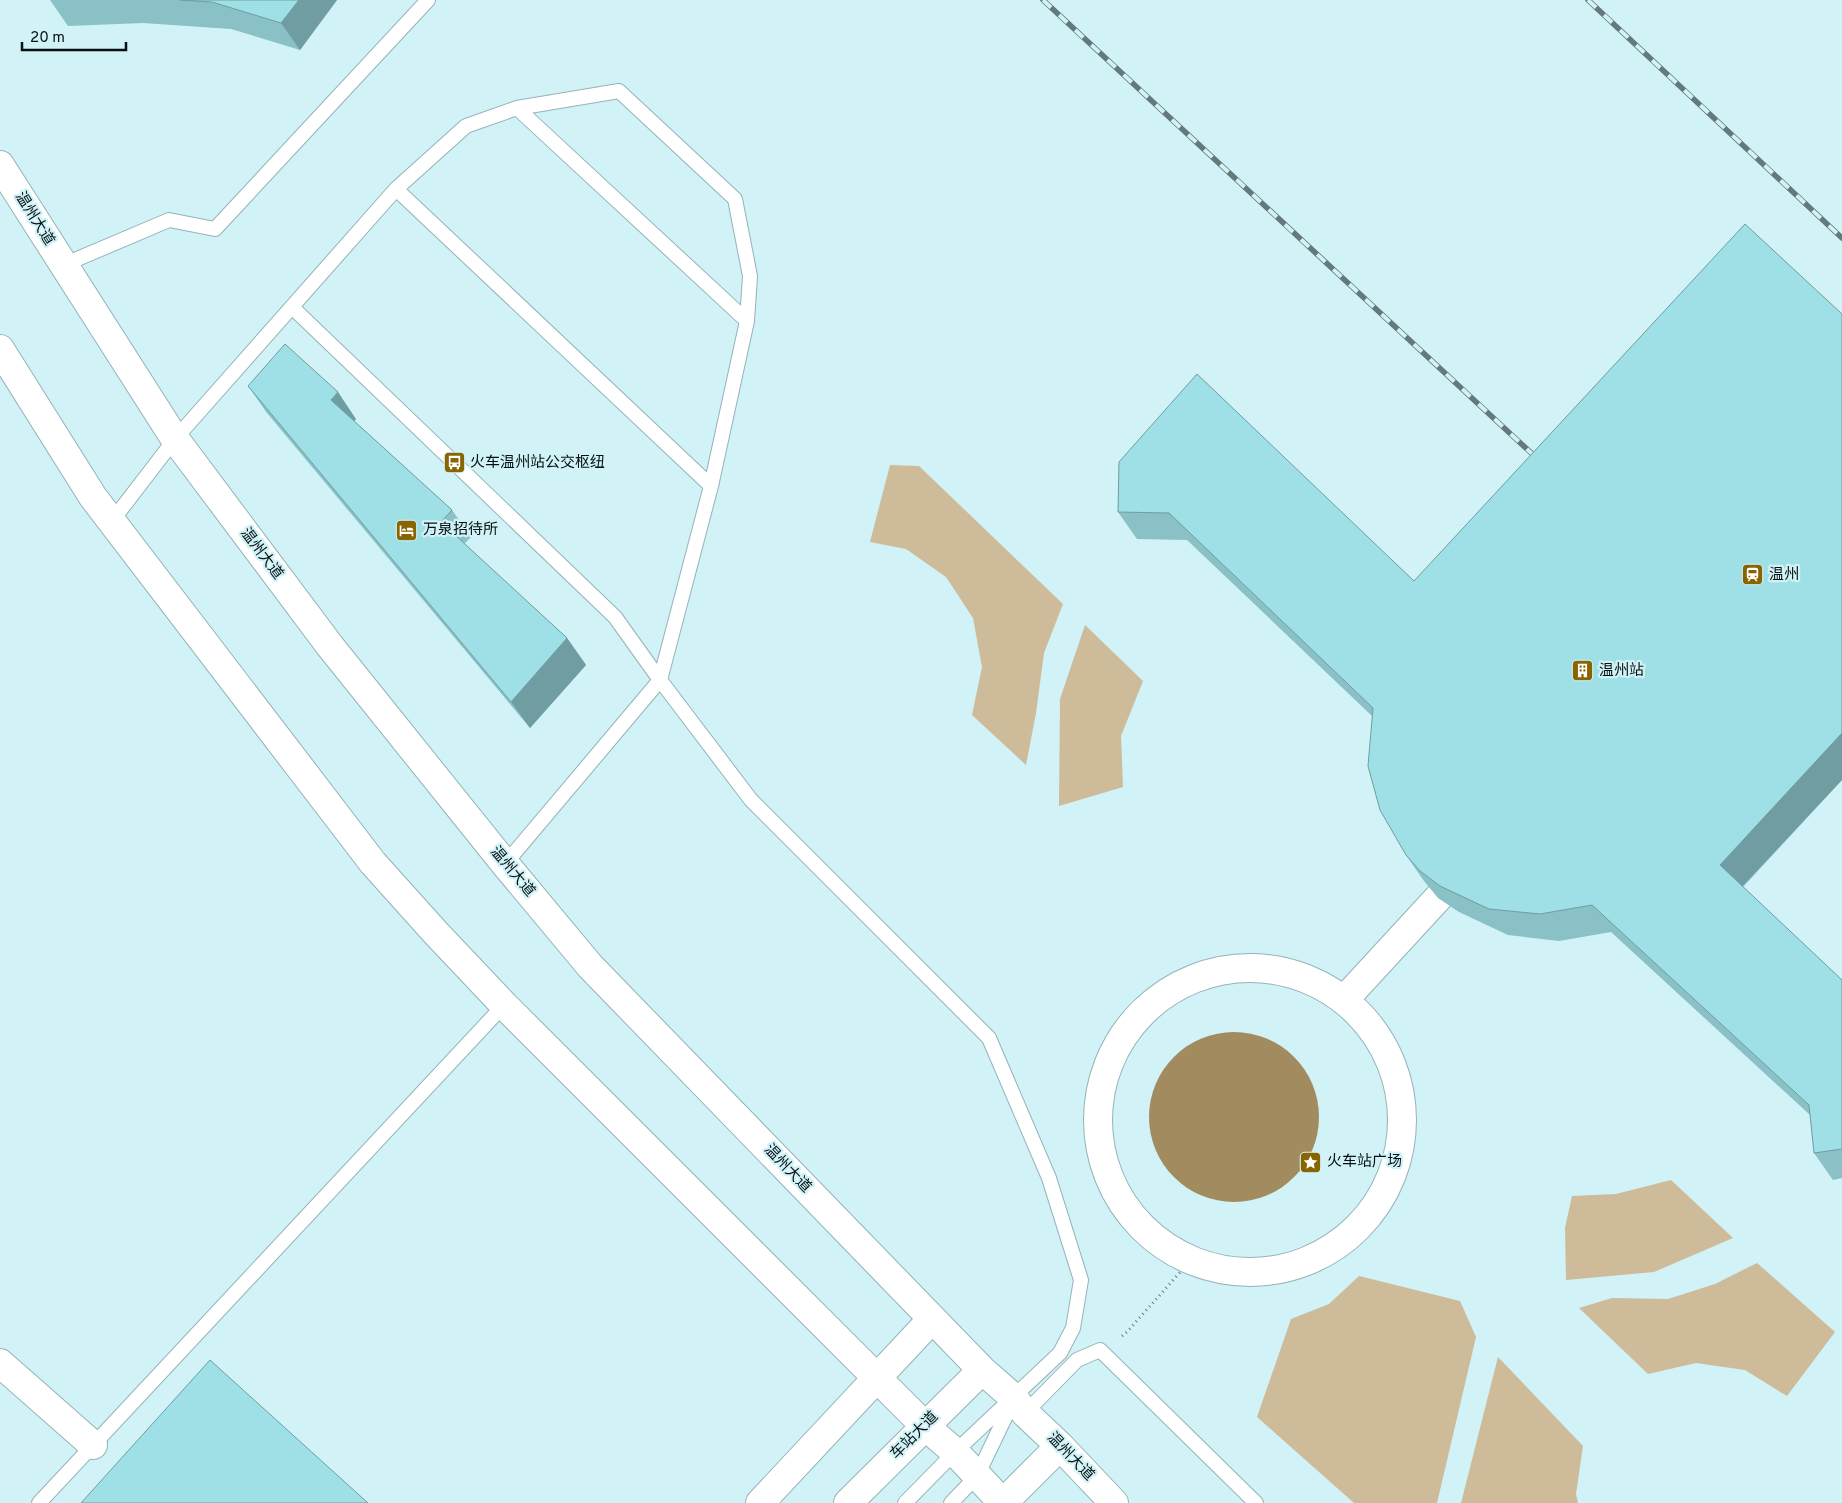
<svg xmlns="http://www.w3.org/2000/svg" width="1842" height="1503" font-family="Overpass,'Noto Sans SC',sans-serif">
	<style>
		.green { fill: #cdbb99 }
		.water { fill: #a18b5f }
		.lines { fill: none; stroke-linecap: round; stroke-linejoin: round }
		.lane-casing { stroke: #94b3b7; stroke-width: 16 }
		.street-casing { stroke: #94b3b7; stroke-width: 30 }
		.primary-casing { stroke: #94b3b7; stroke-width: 30 }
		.path { stroke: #677c7f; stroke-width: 3; stroke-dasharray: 1 4; stroke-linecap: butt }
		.lane { stroke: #fff; stroke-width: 14 }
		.street { stroke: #fff; stroke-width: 28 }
		.primary { stroke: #fff; stroke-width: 28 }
		.rail-casing { stroke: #64797c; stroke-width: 5.5 }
		.rail { stroke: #d1f2f6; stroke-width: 4; stroke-dasharray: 11; stroke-linecap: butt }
		.wall { fill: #89c1c7 }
		.shaded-wall { fill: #6f9da2 }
		.building { fill: #9fe0e7; stroke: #6f9da2 }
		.labels { text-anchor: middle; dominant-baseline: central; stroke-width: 4.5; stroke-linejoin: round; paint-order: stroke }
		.street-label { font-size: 15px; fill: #061113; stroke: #d1f2f6 }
		.poi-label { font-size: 15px; fill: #061113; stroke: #d1f2f6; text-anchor: start }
	</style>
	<rect width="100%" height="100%" fill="#d1f2f6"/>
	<path class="green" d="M 890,465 L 919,466 L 1063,604 L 1044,653 L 1036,713 L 1026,765 L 972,715 L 982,667 L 973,618 L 946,577 L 906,549 L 870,542 Z
		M 1085,625 L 1143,681 L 1121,736 L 1123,787 L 1059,806 L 1060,699 Z
		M 1671,1180 L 1733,1238 L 1654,1272 L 1566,1280 L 1565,1228 L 1572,1196 L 1616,1194 Z
		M 1757,1263 L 1835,1332 L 1787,1396 L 1745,1370 L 1696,1363 L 1648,1374 L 1579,1308 L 1612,1298 L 1668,1299 L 1715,1284 Z
		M 1359,1276 L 1460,1301 L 1476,1337 L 1437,1503 L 1354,1503 L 1257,1417 L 1291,1319 L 1329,1304 Z
		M 1498,1357 L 1583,1446 L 1576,1494 L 1578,1503 L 1461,1503 Z"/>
	<path class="water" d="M1149 1117a85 85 0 1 1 170 0a85 85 0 1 1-170 0Z"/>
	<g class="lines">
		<defs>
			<path id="lane" d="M 517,108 L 747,321
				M 396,189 L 711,486
				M 63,265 L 169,220 L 215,229 L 428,0
				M 293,308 L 615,617 L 660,680 L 751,800 L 989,1038 L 1049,1178 L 1081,1280 L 1073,1328 L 1060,1353 L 955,1452 L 905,1503
				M 112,521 L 175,439 L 396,189 L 466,126 L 517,108 L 619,91 L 735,199 L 750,276 L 747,321 L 711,486 L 660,680 L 505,864
				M 1025,1413 L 1077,1360 L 1100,1350 L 1256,1503
				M 39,1503 L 504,1005
				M 951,1503 L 977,1476 L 1011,1405"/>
			<path id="street" d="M1098 1120a152 152 0 1 1 304 0a152 152 0 1 1-304 0Z
				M 1344,1000 L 1438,898
				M 0,1363 L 93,1445
				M 760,1503 L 932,1319"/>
			<path id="primary" d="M 0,165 L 175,439 L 330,646 L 505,864 L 590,966 L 982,1370 L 1014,1398 L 1025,1413 L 1060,1446 L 1114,1503
				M 0,349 L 93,497 L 373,863 L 435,932 L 504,1005 L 925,1426 L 955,1452 L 1003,1503 L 1060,1446
				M 848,1503 L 982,1370"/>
		</defs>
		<use href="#lane" class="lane-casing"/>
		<use href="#street" class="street-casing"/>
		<use href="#primary" class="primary-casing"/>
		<path class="path" d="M 1122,1336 L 1127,1332 L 1190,1261"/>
		<use href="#lane" class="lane"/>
		<use href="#street" class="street"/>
		<use href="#primary" class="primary"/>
		<defs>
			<path id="rail" d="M 1043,0 L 1542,463
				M 1588,0 L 1842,238"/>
		</defs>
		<use href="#rail" class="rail-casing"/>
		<use href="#rail" class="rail"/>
	</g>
	<path class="wall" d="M 50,0 L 337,0 L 300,50 L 231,29 L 143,23 L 68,26 Z
		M 1842,314 L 1842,780 L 1743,887 L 1842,980 L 1842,1178 L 1833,1180 L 1814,1153 L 1810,1115 L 1611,932 L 1559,941 L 1508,935 L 1459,912 L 1438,898 L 1424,881 L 1406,855 L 1372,716 L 1187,540 L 1137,539 L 1118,512 L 1119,462 L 1414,581 Z
		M 248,386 L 356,419 L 354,421 L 452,510 L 471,537 L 464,544 L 567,638 L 586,665 L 530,728 L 267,413 Z"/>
	<path class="shaded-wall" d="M 299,0 L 337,0 L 300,50 L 281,23 Z
		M 338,392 L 356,419 L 349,427 L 331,400 Z
		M 567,638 L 586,665 L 530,728 L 511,702 Z
		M 1842,733 L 1842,780 L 1738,891 L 1720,865 Z"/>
	<path class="building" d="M 180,0 L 299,0 L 281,23 L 212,2 Z
		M 1745,224 L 1842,314 L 1842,733 L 1720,865 L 1842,980 L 1842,1149 L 1814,1153 L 1809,1105 L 1592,905 L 1540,914 L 1489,909 L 1440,886 L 1420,871 L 1406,855 L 1380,810 L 1368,766 L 1373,708 L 1169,513 L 1118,512 L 1119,462 L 1197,374 L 1414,581 Z
		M 285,344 L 338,392 L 331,400 L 452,510 L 441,522 L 567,638 L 511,702 L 248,386 Z
		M 210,1360 L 368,1503 L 81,1503 Z"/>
	<defs>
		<symbol id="bus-square" viewBox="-11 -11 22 22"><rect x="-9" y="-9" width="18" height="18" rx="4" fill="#896502" stroke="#d1f2f6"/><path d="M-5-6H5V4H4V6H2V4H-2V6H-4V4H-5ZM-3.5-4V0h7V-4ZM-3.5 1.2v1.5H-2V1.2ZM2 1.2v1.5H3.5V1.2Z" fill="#fff"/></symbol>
		<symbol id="hotel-square" viewBox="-11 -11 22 22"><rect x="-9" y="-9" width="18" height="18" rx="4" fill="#896502" stroke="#d1f2f6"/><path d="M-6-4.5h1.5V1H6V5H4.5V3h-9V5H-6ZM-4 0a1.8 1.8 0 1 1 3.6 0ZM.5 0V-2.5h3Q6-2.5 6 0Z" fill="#fff"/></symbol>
		<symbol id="station-square" viewBox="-11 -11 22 22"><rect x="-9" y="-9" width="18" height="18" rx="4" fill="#896502" stroke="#d1f2f6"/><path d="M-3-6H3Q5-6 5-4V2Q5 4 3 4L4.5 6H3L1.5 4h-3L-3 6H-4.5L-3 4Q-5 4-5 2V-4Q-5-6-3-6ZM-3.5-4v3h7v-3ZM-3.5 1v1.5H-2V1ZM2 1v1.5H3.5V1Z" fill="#fff"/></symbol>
		<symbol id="building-square" viewBox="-11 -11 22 22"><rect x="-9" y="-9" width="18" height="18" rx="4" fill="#896502" stroke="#d1f2f6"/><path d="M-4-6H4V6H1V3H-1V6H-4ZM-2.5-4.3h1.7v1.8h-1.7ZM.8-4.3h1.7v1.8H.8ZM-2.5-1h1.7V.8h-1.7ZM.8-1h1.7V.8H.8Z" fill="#fff"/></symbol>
		<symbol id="sight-square" viewBox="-11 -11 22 22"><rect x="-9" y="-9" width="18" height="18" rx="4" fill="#896502" stroke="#d1f2f6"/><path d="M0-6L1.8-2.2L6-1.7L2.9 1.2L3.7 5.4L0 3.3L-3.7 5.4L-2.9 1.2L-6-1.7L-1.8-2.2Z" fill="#fff"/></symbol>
	</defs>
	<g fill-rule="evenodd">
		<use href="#bus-square" x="442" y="450" width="25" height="25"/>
		<use href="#hotel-square" x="394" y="518" width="25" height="25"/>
		<use href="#station-square" x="1740" y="562" width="25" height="25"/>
		<use href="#building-square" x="1570" y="658" width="25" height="25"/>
		<use href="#sight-square" x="1298" y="1150" width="25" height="25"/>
	</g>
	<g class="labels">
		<g class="street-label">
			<text transform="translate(34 219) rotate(58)">温州大道</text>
			<text transform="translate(261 554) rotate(53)">温州大道</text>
			<text transform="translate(512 872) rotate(50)">温州大道</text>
			<text transform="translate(787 1169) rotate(46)">温州大道</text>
			<text transform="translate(915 1436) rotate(-45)">车站大道</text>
			<text transform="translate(1070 1457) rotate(46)">温州大道</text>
		</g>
		<g class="poi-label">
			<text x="470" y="463">火车温州站公交枢纽</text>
			<text x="423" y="530">万泉招待所</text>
			<text x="1769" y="575">温州</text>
			<text x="1599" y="671">温州站</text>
			<text x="1327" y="1162">火车站广场</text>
		</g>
	</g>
	<path d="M22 42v8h104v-8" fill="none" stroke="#061113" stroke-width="2.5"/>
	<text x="30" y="42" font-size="15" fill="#061113" stroke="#d1f2f6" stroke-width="4" paint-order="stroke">20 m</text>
</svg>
